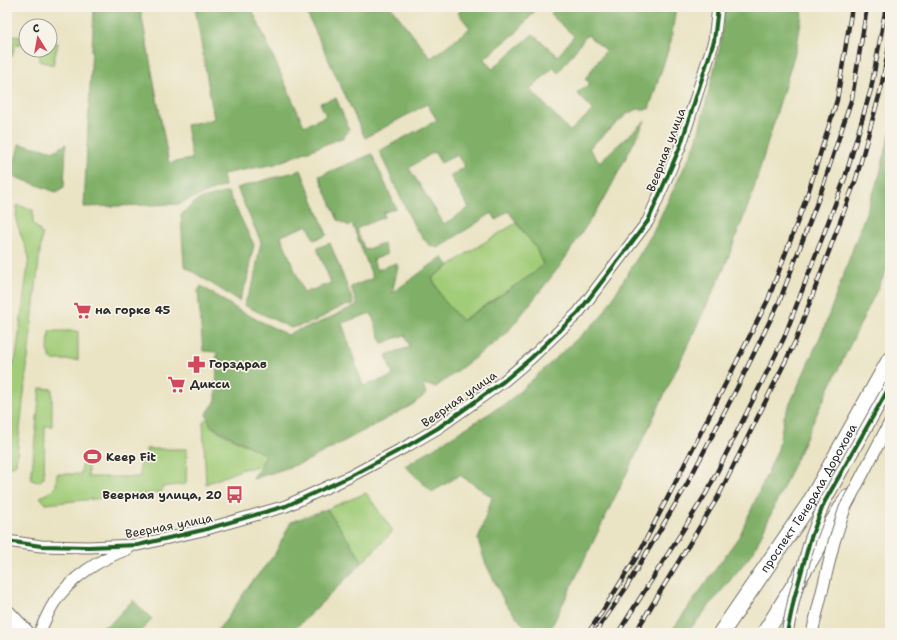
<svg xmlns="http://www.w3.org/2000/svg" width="897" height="640" font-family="'Shantell Sans',sans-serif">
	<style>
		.green { fill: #a1cc78; stroke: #667c52 }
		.forest { fill: #80b068; stroke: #566e4a; fill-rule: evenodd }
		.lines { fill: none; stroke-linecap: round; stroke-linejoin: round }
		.street-casing { stroke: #6e6b61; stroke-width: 13 }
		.secondary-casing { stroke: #6e6b61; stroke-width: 18 }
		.street { stroke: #fff; stroke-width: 11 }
		.secondary { stroke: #fff; stroke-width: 16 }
		.rail-casing { stroke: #2b2b2b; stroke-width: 4.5 }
		.rail { stroke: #f7f3e8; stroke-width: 3; stroke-dasharray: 9; stroke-linecap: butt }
		.street-bridge-casing { stroke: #6e6b61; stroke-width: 13; stroke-linecap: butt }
		.street-bridge { stroke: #fff; stroke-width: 11 }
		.cycleway-casing { stroke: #f7f3e8; stroke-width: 6 }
		.cycleway { stroke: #1b5e20; stroke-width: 4 }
		.labels { text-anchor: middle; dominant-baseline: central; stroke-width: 3.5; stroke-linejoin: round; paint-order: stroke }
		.street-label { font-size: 12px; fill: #2b2b2b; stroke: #f7f3e8 }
		.poi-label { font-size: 12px; font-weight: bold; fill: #2b2b2b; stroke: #f7f3e8; text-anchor: start }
	</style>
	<rect width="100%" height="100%" fill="#f7f3e8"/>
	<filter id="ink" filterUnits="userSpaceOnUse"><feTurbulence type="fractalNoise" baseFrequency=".025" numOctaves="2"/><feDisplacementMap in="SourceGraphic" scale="8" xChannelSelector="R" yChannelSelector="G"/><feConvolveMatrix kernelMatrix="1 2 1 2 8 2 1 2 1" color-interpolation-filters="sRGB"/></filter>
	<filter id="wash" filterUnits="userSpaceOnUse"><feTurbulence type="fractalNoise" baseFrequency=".012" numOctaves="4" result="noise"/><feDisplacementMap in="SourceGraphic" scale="16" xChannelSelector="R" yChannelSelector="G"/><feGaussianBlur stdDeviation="0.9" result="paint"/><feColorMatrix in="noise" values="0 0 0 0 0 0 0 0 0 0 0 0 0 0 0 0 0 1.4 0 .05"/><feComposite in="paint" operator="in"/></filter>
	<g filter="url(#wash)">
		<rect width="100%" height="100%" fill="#eae3c4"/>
		<path class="green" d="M 7,33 L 21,37 L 19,45 L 15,44 L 12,57 L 8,57 L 7,60 Z
			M 50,41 L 58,43 L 53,65 L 39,61 L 41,50 L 50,50 Z
			M 17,205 L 33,210 L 33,223 L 42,234 L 16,464 L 11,467 L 7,467 L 7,416 L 10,395 L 7,389 L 7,368 L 13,364 L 16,357 L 29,257 L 16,221 Z
			M 516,223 L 536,248 L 543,265 L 534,273 L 461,321 L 442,298 L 432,278 L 469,252 Z
			M 49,331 L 78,331 L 78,360 L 52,360 L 48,353 Z
			M 40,388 L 52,389 L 52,426 L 45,426 L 44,478 L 38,482 L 31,480 Z
			M 208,418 L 211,426 L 221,433 L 267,455 L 261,466 L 243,469 L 206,484 L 203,422 Z
			M 146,449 L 187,449 L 186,484 L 162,487 L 162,492 L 46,504 L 40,497 L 50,492 L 56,486 L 57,474 L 81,474 L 82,463 L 88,463 L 88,477 L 140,477 L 140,463 L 147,463 Z
			M 366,493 L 393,531 L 363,562 L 327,509 Z"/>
		<path class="forest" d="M 94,7 L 140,7 L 169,163 L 192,159 L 186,125 L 214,119 L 195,7 L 251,7 L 304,126 L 326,116 L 320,103 L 336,98 L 349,129 L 344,137 L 275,164 L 223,174 L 225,186 L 185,201 L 181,204 L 84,207 Z
			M 304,7 L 391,7 L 431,58 L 470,28 L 458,13 L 465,7 L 538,7 L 518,31 L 484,59 L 492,69 L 533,34 L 558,56 L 574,36 L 550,14 L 556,7 L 676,7 L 671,41 L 649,109 L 638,109 L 627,114 L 589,148 L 599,162 L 645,121 L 607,194 L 560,266 L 506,334 L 436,387 L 423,384 L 426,394 L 412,405 L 305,462 L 253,479 L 266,455 L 211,426 L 206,414 L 216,401 L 217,352 L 203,351 L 198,291 L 201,286 L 240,311 L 288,335 C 296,329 306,328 314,325 C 329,319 342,311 357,305 L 351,287 L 373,278 L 352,224 L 349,226 L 338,220 L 319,176 L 372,154 L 396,208 L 383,213 L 384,217 L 356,229 L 365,250 L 383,243 L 387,254 L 373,260 L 377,270 L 396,263 L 398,267 L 392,293 L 442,257 L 449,266 L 432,278 L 442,298 L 462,321 L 534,273 L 543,264 L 536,248 L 508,211 L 496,220 L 492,213 L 438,248 L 429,245 L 415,228 L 379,151 L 437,120 L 427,104 L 365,138 ZM 587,35 L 606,50 L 585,79 L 590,83 L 577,93 L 593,110 L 570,131 L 530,89 L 553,68 L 558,73 ZM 434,152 L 441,163 L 457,155 L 465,167 L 450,176 L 469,208 L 444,224 L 409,168 ZM 371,313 L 382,343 L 405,335 L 410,347 L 386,355 L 393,376 L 363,386 L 342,323 Z
			M 725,7 L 803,7 L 797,46 L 751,198 L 723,271 L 640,446 L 549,632 L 530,633 L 505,603 L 485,562 L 478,540 L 492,497 L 460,475 L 432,492 L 405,466 L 509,401 L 601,317 L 652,234 L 696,143 L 720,46 Z
			M 890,133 L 890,263 L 820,407 L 754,551 L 687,633 L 670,633 L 740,535 L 778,449 L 784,417 L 824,328 L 879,177 Z
			M 19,144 L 55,151 L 66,144 L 64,187 L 56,192 L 7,174 L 7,159 L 15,161 Z
			M 301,170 L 327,235 L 314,240 L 308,225 L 281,236 L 304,293 L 331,283 L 317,248 L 330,243 L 354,304 L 341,307 L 313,322 L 291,328 L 244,305 L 253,284 L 261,242 L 237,188 Z
			M 228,192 L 254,245 L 250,262 L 247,281 L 239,301 L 184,266 L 181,215 L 197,200 Z
			M 327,509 L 363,562 L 291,633 L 215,633 L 226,620 L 248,587 L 275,554 L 291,522 Z
			M 133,600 L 152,619 L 140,633 L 88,633 L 110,624 Z"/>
	</g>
	<g filter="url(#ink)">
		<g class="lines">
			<defs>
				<path id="street" d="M 7,541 L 41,546 L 88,547 L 138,545 L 203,530 L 286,506 L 349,477 L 409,445 L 438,428 L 504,381 L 531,358 L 578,313 L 648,221 L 680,147 L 714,41 L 718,7
					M 39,633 C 44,623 48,612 54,603 C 71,577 100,559 128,549"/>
				<g id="secondary">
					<path d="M 7,613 L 26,633"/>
					<path id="s1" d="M 721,633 L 810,503 L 890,360"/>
					<path d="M 765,633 L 848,498"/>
				</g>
			</defs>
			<use href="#street" class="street-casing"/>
			<use href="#secondary" class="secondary-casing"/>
			<use href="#street" class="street"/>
			<use href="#secondary" class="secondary"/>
			<defs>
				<path id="rail" d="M 588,633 L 602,612 L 639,553 L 667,499 L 768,300 L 806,199 L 837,100 L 852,7
					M 595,633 L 624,591 L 686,486 L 737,388 L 780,300 L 821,192 L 852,98 L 867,7
					M 618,633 L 707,492 L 784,338 L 845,178 L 871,89 L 886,7
					M 635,633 L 718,497 L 795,342 L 856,179 L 881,89 L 890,41"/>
			</defs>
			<use href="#rail" class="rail-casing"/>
			<use href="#rail" class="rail"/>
			<defs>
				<path id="street-bridge" d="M 787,633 L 794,599 L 810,540 L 824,503 L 890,386
					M 812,633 L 834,542 L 845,508 L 890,422"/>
			</defs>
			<use href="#street-bridge" class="street-bridge-casing"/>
			<use href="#street-bridge" class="street-bridge"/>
			<defs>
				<path id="cycleway" d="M 7,541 L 41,546 L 88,547 L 138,545 L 203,530 L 286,506 L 349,477 L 409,445 L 438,428 L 504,381 L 531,358 L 578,313 L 648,221 L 680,147 L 714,41 L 718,7
					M 787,633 L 794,599 L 810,540 L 824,503 L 890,386"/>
			</defs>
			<use href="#cycleway" class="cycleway-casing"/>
			<use href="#cycleway" class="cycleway"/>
		</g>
	</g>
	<defs>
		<symbol id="supermarket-bare" viewBox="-9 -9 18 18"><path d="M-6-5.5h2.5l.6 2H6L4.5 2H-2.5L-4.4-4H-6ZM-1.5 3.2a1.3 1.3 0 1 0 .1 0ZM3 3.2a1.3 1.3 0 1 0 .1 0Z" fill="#d1495b" stroke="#f7f3e8" stroke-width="2.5" paint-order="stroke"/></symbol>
		<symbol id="pharmacy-bare" viewBox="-9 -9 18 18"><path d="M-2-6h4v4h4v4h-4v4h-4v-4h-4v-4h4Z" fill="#d1495b" stroke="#f7f3e8" stroke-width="2.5" paint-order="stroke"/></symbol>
		<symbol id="stadium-bare" viewBox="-9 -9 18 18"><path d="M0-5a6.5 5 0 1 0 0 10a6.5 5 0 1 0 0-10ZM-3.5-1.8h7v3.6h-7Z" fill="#d1495b" stroke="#f7f3e8" stroke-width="2.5" paint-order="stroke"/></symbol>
		<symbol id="bus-bare" viewBox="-9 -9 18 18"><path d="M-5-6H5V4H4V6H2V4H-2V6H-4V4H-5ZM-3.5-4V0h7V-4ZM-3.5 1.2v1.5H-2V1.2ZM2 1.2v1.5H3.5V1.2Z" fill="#d1495b" stroke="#f7f3e8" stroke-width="2.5" paint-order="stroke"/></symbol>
	</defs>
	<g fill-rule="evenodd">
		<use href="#supermarket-bare" x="70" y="298" width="25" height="25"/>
		<use href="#pharmacy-bare" x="184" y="352" width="25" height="25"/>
		<use href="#supermarket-bare" x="164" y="372" width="25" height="25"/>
		<use href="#stadium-bare" x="80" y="444" width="25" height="25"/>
		<use href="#bus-bare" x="222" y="482" width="25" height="25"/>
	</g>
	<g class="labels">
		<g class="street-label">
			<text transform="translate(666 150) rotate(-69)">Веерная улица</text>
			<text transform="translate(459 399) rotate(-35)">Веерная улица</text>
			<text stroke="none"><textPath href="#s1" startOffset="161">проспект Генерала Дорохова</textPath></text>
			<text transform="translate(169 526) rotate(-11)">Веерная улица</text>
		</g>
		<g class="poi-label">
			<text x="95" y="310">на горке 45</text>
			<text x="209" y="364">Горздрав</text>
			<text x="190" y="384">Дикси</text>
			<text x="106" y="457">Keep Fit</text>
			<text x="222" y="495" text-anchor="end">Веерная улица, 20</text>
		</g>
	</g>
	<rect width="897" height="640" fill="none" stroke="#f7f3e8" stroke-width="24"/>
	<g transform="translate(38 38) rotate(349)"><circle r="19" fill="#f7f3e8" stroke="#a5a39c"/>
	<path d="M0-3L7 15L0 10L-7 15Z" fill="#d1495b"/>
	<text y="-6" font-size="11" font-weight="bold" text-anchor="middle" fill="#2b2b2b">С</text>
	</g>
</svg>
